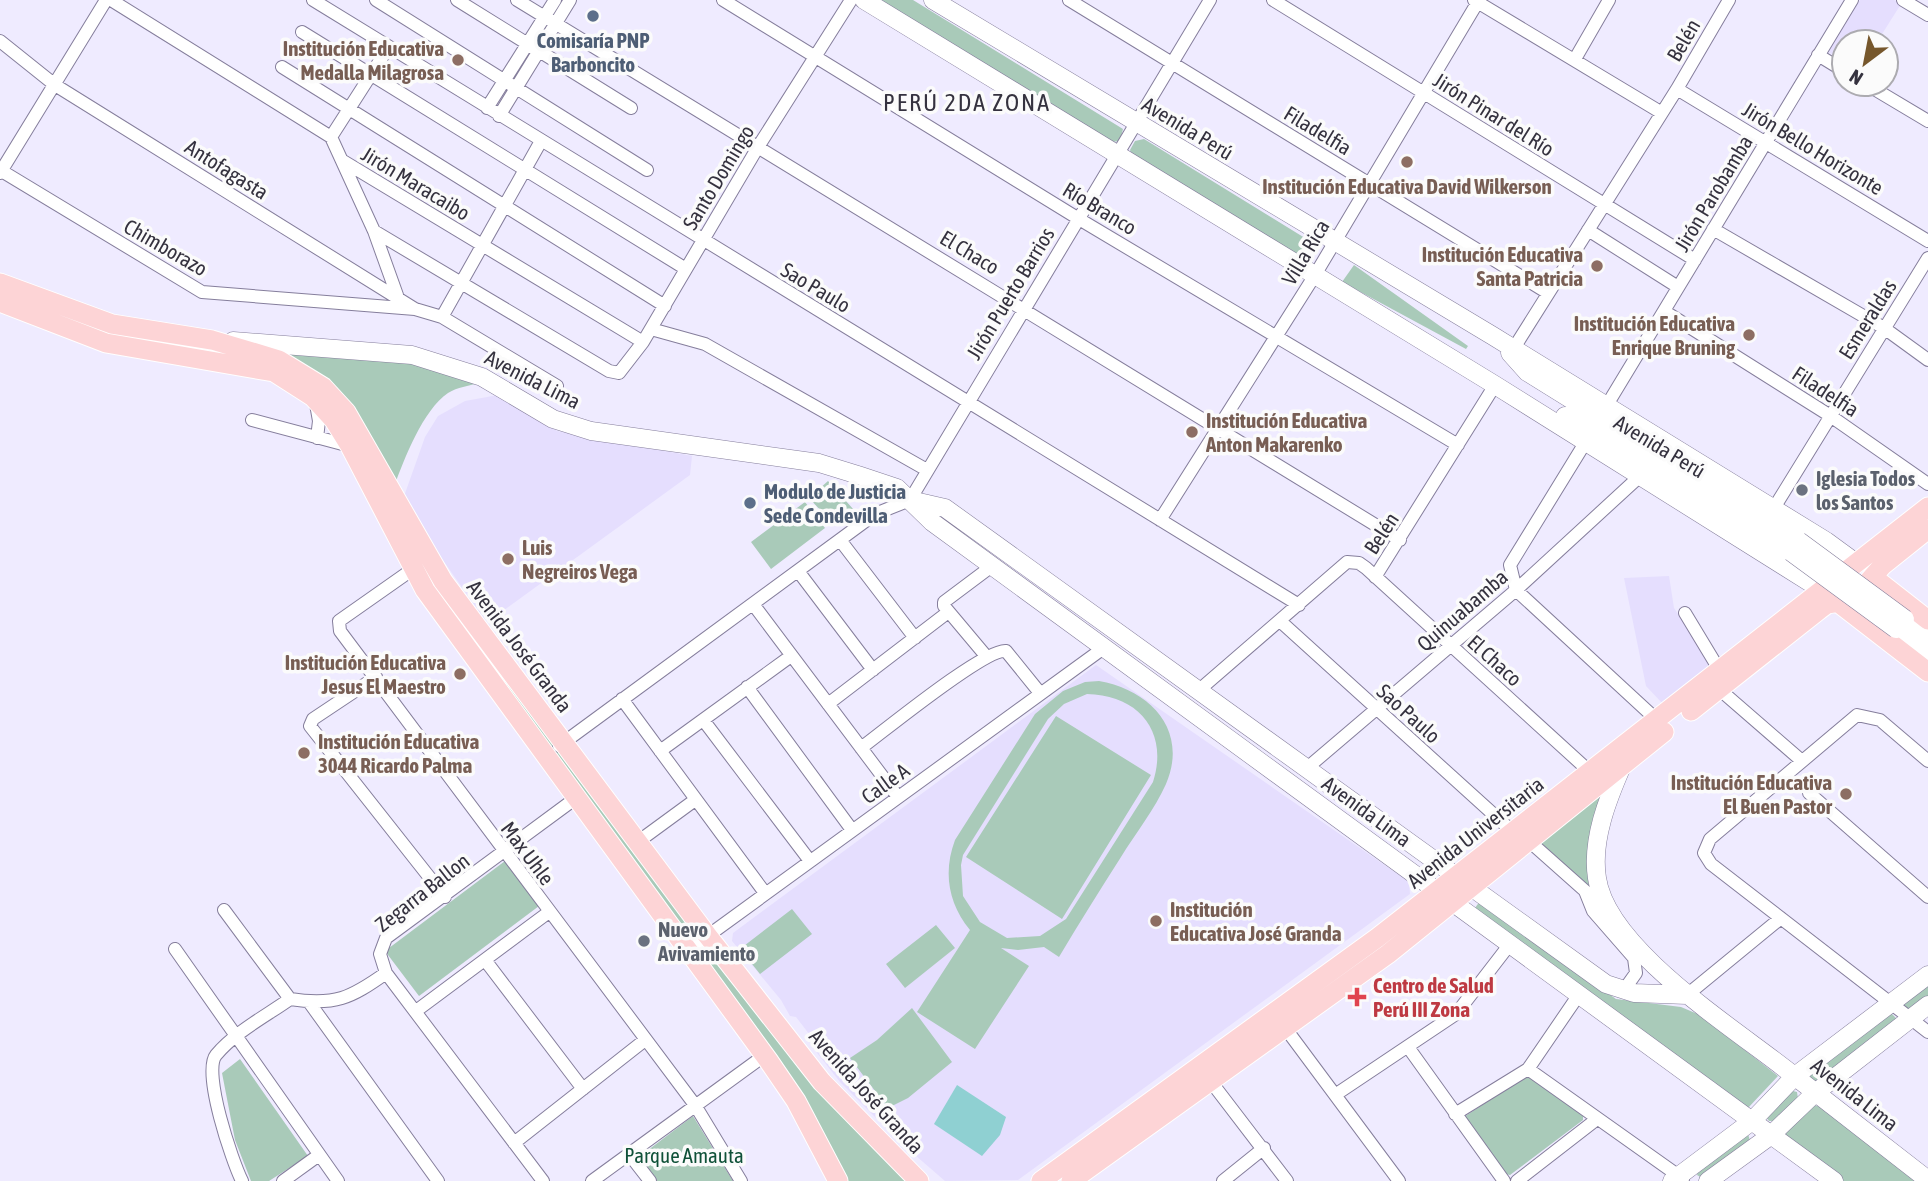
<svg xmlns="http://www.w3.org/2000/svg" width="1928" height="1181" font-family="'Asap Condensed',sans-serif">
	<style>
		.built { fill: #e5defe }
		.green { fill: #a9cab9; fill-rule: evenodd }
		.water { fill: #8fd0d2 }
		.lines { fill: none; stroke-linecap: round; stroke-linejoin: round }
		.street-casing { stroke: #857e9c; stroke-width: 14 }
		.secondary-casing { stroke: #857e9c; stroke-width: 19 }
		.primary-casing { stroke: #fff; stroke-width: 21 }
		.street { stroke: #fff; stroke-width: 12 }
		.secondary { stroke: #fff; stroke-width: 18 }
		.primary { stroke: #fdd4d6; stroke-width: 19 }
		.secondary-bridge-casing { stroke: #857e9c; stroke-width: 19; stroke-linecap: butt }
		.secondary-bridge { stroke: #fff; stroke-width: 18 }
		.service-dot { fill: #5c6f8a; stroke: #fbfbfb; stroke-width: 2.5 }
		.education-dot { fill: #8d6e63; stroke: #fbfbfb; stroke-width: 2.5 }
		.worship-dot { fill: #6b7280; stroke: #fbfbfb; stroke-width: 2.5 }
		.health-dot { fill: #e0444e; stroke: #fbfbfb; stroke-width: 2.5 }
		.labels { text-anchor: middle; dominant-baseline: central; stroke-width: 7; stroke-linejoin: round; paint-order: stroke }
		.service-label { font-size: 21px; font-weight: bold; fill: #4e5e75; stroke: #fbfbfb }
		.street-label { font-size: 21px; fill: #35323f; stroke: #fbfbfb }
		.education-label { font-size: 21px; font-weight: bold; fill: #785e54; stroke: #fbfbfb; text-anchor: end }
		.worship-label { font-size: 21px; font-weight: bold; fill: #5b616d; stroke: #fbfbfb; text-anchor: start }
		.health-label { font-size: 21px; font-weight: bold; fill: #be3a42; stroke: #fbfbfb; text-anchor: start }
		.park-label { font-size: 21px; fill: #0f5138; stroke: #fbfbfb }
		.quarter-label { font-size: 24px; letter-spacing: 2px; fill: #35323f; stroke: #fbfbfb }
	</style>
	<rect width="100%" height="100%" fill="#efebff"/>
	<path class="built" d="M 1860,0 L 1894,0 L 1901,4 L 1877,42 L 1844,42 L 1844,61 L 1828,52 Z
		M 498,395 L 557,431 L 692,456 L 690,475 L 496,616 L 485,620 L 402,502 L 425,437 L 438,416 L 465,401 Z
		M 1669,576 L 1674,608 L 1712,665 L 1662,703 L 1646,686 L 1624,578 Z
		M 1096,665 L 1409,882 L 1410,894 L 1018,1180 L 945,1181 L 900,1142 L 840,1082 L 814,1049 L 813,1039 L 796,1017 L 790,1016 L 781,1000 L 732,941 L 733,933 Z"/>
	<path class="green" d="M 879,0 L 913,0 L 1123,129 L 1120,141 L 1112,142 Z
		M 1144,139 L 1313,243 L 1313,252 L 1303,258 L 1132,155 L 1130,150 L 1135,141 Z
		M 1354,265 L 1468,346 L 1466,349 L 1342,282 Z
		M 274,353 L 402,356 L 479,383 C 468,386 458,387 448,393 C 423,410 404,459 394,487 Z
		M 828,481 L 854,510 L 835,526 L 809,498 Z
		M 805,502 L 825,528 L 771,569 L 751,542 Z
		M 487,648 L 913,1181 L 843,1181 L 481,652 Z
		M 1099,681 C 1150,690 1189,730 1166,784 C 1155,809 1135,834 1121,857 C 1100,890 1079,923 1059,957 L 1044,947 L 1018,950 L 1001,948 L 1029,966 L 975,1049 L 917,1012 L 970,930 C 948,903 943,872 955,840 L 1035,714 L 1063,691 L 1085,682 ZM 1087,694 C 1139,695 1169,732 1153,782 L 1066,919 L 1040,936 L 1007,938 L 980,922 L 963,896 L 961,865 L 963,855 L 1048,719 L 1064,704 Z
		M 1056,716 L 1151,775 L 1062,919 L 966,857 Z
		M 1602,793 L 1594,890 L 1539,844 Z
		M 505,861 L 539,906 L 419,996 L 385,951 Z
		M 1480,901 L 1616,999 L 1681,1007 L 1700,1015 L 1778,1076 L 1748,1108 L 1475,908 Z
		M 792,909 L 812,934 L 760,974 L 740,949 Z
		M 936,925 L 955,948 L 905,988 L 886,964 Z
		M 1928,983 L 1928,1000 L 1911,1013 L 1901,1005 Z
		M 912,1008 L 952,1062 L 908,1098 L 888,1108 L 850,1058 L 877,1040 Z
		M 1890,1012 L 1899,1021 L 1816,1085 L 1805,1075 Z
		M 240,1059 L 308,1156 L 269,1181 L 251,1181 L 235,1140 L 222,1073 Z
		M 1529,1074 L 1583,1115 L 1583,1120 L 1510,1175 L 1506,1174 L 1464,1117 Z
		M 1793,1091 L 1797,1092 L 1798,1099 L 1773,1121 L 1769,1121 L 1766,1117 Z
		M 1814,1105 L 1824,1108 L 1918,1181 L 1844,1181 L 1783,1139 L 1785,1132 Z
		M 693,1116 L 733,1181 L 657,1181 L 639,1157 Z
		M 1748,1134 L 1751,1144 L 1702,1178 L 1697,1175 L 1699,1169 Z"/>
	<path class="water" d="M 957,1085 L 1006,1117 L 1000,1135 L 982,1156 L 934,1124 Z"/>
	<g class="lines">
		<defs>
			<path id="street" d="M 111,0 L 331,137 L 374,231 L 397,295
				M 313,0 L 1299,605
				M 376,0 L 647,170
				M 457,0 L 631,108
				M 517,0 L 1400,540
				M 723,0 L 1079,219 L 1458,445
				M 1069,0 L 1548,293
				M 1273,0 L 1695,260
				M 1474,0 L 1662,113
				M 1903,0 L 1928,15
				M 302,32 L 686,269
				M 0,41 L 55,85 L 415,309 L 442,317 L 557,386
				M 1818,55 L 1844,71
				M 1575,59 L 1609,0
				M 282,67 L 665,306
				M 1866,84 L 1928,121
				M 1677,89 L 1928,241
				M 487,108 L 555,0
				M 499,116 L 570,0
				M 331,137 L 388,48
				M 343,161 L 643,342
				M 0,170 L 202,292 L 415,309
				M 0,173 L 106,0
				M 1713,229 L 1884,328 L 1928,360
				M 1588,230 L 1678,287
				M 374,231 L 609,371 L 619,373 L 643,342 L 758,147 L 851,0
				M 1664,311 L 1829,415 L 1928,484
				M 442,317 L 541,141
				M 651,329 L 705,344 L 927,470
				M 1514,348 L 1677,89 L 1729,0
				M 316,404 L 319,421 L 317,438
				M 1607,405 L 1852,0
				M 252,420 L 350,446
				M 1585,443 L 1510,565 L 1516,590 L 1658,721
				M 1774,508 L 1928,258
				M 1160,520 L 1315,275 L 1479,0
				M 840,540 L 915,638
				M 413,569 L 339,621 L 340,631 L 695,1105 L 741,1181
				M 798,571 L 873,670
				M 1375,577 L 1495,385
				M 753,604 L 898,797
				M 1685,613 L 1720,671
				M 1280,621 L 1513,832
				M 986,656 L 944,606 L 944,602 L 992,566
				M 376,677 L 313,719 L 310,726 L 445,897
				M 747,687 L 852,830
				M 1719,689 L 1802,761
				M 1198,691 L 1347,562 L 1359,563 L 1366,568 L 1589,771
				M 622,699 L 765,893
				M 828,704 L 947,613
				M 704,721 L 810,861
				M 559,746 L 875,514 L 910,500 L 1210,0
				M 861,748 C 884,731 985,648 1006,651 L 1040,693
				M 660,751 L 791,656
				M 1928,761 L 1880,720 L 1857,715 L 1710,839 L 1704,853 L 1711,864 L 1928,1032
				M 1307,768 L 1516,590 L 1639,477
				M 1809,793 L 1928,897
				M 639,841 L 695,800
				M 1529,841 L 1592,897
				M 1585,891 L 1593,911 L 1634,958 L 1636,973 L 1624,990
				M 224,910 L 290,999
				M 175,949 L 338,1181
				M 687,951 L 1105,647
				M 485,960 L 583,1089
				M 386,973 L 543,1181
				M 1687,995 L 1781,918
				M 309,1002 L 438,1181
				M 416,1011 L 549,912
				M 1286,1029 L 1399,1181
				M 1408,1047 L 1504,1181
				M 1528,1069 L 1683,1179
				M 1212,1083 L 1287,1181
				M 1335,1095 L 1456,1014 L 1510,944
				M 1455,1114 L 1528,1069 L 1580,993
				M 514,1143 L 645,1040
				M 629,1154 L 650,1181
				M 242,1181 C 232,1161 202,1072 216,1055 C 235,1032 266,1016 290,999 C 335,1006 351,998 386,973 L 380,954 L 386,938 L 576,798
				M 283,1181 L 319,1155
				M 592,1181 L 765,1055
				M 1223,1181 L 1264,1148
				M 1517,1181 L 1597,1119"/>
			<path id="secondary" d="M 864,0 L 1495,385 L 1822,590
				M 933,0 L 1493,336 L 1826,541 L 1856,563
				M 233,341 L 412,355 L 482,377 L 553,419 L 591,431 L 819,463 L 858,475 L 897,488 L 932,522 L 1834,1181
				M 1510,353 L 1527,372 L 1799,541
				M 1565,416 L 1791,552
				M 910,500 L 945,508 L 1606,984 L 1634,993 L 1687,995
				M 1905,619 L 1928,638
				M 1896,629 L 1928,655
				M 1623,764 C 1608,798 1591,840 1597,878 C 1607,950 1739,1031 1793,1075 C 1838,1110 1883,1145 1928,1180
				M 1672,1181 L 1752,1121 L 1795,1076 L 1928,975
				M 1708,1181 L 1770,1136 L 1815,1093 L 1928,1005"/>
			<path id="primary" d="M 0,283 L 112,324 L 212,340 L 279,360 L 323,387 L 346,412 L 443,581 L 707,935 L 822,1082 L 919,1181
				M 0,302 L 106,343 L 274,372 L 313,397 L 334,420 L 350,446 L 425,590 L 768,1060 L 796,1101 L 838,1181
				M 1873,577 L 1928,620
				M 1840,604 L 1928,672
				M 1691,711 L 1819,610 L 1827,604 L 1852,600 L 1883,565 L 1928,529
				M 1041,1181 L 1377,938 L 1928,507
				M 1071,1181 L 1388,954 L 1664,732"/>
		</defs>
		<use href="#street" class="street-casing"/>
		<use href="#secondary" class="secondary-casing"/>
		<use href="#primary" class="primary-casing"/>
		<use href="#street" class="street"/>
		<use href="#secondary" class="secondary"/>
		<use href="#primary" class="primary"/>
		<defs>
			<path id="secondary-bridge" d="M 1799,541 L 1905,619
				M 1791,552 L 1896,629"/>
		</defs>
		<use href="#secondary-bridge" class="secondary-bridge-casing"/>
		<use href="#secondary-bridge" class="secondary-bridge"/>
	</g>
	<g class="service-dot">
		<circle cx="593" cy="16" r="7"/>
		<circle cx="750" cy="503" r="7"/>
	</g>
	<g class="education-dot">
		<circle cx="458" cy="60" r="7"/>
		<circle cx="1407" cy="162" r="7"/>
		<circle cx="1597" cy="266" r="7"/>
		<circle cx="1749" cy="335" r="7"/>
		<circle cx="1192" cy="432" r="7"/>
		<circle cx="508" cy="559" r="7"/>
		<circle cx="460" cy="674" r="7"/>
		<circle cx="304" cy="753" r="7"/>
		<circle cx="1846" cy="794" r="7"/>
		<circle cx="1156" cy="921" r="7"/>
	</g>
	<g class="worship-dot">
		<circle cx="1802" cy="490" r="7"/>
		<circle cx="644" cy="941" r="7"/>
	</g>
	<path class="health-dot" d="M1353.5 986.5h7v7h7v7h-7v7h-7v-7h-7v-7h7z"/>
	<g class="labels">
		<g class="service-label">
			<text x="593" y="40">Comisaría PNP<tspan x="593" dy="24">Barboncito</tspan></text>
			<text x="764" y="491" text-anchor="start">Modulo de Justicia<tspan x="764" dy="24">Sede Condevilla</tspan></text>
		</g>
		<g class="street-label">
			<text transform="translate(1683 40) rotate(-60)">Belén</text>
			<text transform="translate(1494 114) rotate(32)">Jirón Pinar del Río</text>
			<text transform="translate(1188 128) rotate(31)">Avenida Perú</text>
			<text transform="translate(1318 130) rotate(31)">Filadelfia</text>
			<text transform="translate(1813 148) rotate(31)">Jirón Bello Horizonte</text>
			<text transform="translate(227 169) rotate(32)">Antofagasta</text>
			<text transform="translate(718 177) rotate(-59)">Santo Domingo</text>
			<text transform="translate(416 183) rotate(31)">Jirón Maracaibo</text>
			<text transform="translate(1713 193) rotate(-59)">Jirón Parobamba</text>
			<text transform="translate(1100 208) rotate(31)">Río Branco</text>
			<text transform="translate(166 247) rotate(30)">Chimborazo</text>
			<text transform="translate(970 252) rotate(31)">El Chaco</text>
			<text transform="translate(1305 252) rotate(-59)">Villa Rica</text>
			<text transform="translate(816 287) rotate(31)">Sao Paulo</text>
			<text transform="translate(1010 293) rotate(-59)">Jirón Puerto Barrios</text>
			<text transform="translate(1867 319) rotate(-58)">Esmeraldas</text>
			<text transform="translate(533 379) rotate(27)">Avenida Lima</text>
			<text transform="translate(1826 391) rotate(33)">Filadelfia</text>
			<text transform="translate(1660 446) rotate(31)">Avenida Perú</text>
			<text transform="translate(1381 533) rotate(-57)">Belén</text>
			<text transform="translate(1462 610) rotate(-41)">Quinuabamba</text>
			<text transform="translate(520 646) rotate(53)">Avenida José Granda</text>
			<text transform="translate(1495 660) rotate(42)">El Chaco</text>
			<text transform="translate(1409 713) rotate(42)">Sao Paulo</text>
			<text transform="translate(885 783) rotate(-36)">Calle A</text>
			<text transform="translate(1367 811) rotate(36)">Avenida Lima</text>
			<text transform="translate(1475 832) rotate(-38)">Avenida Universitaria</text>
			<text transform="translate(528 853) rotate(53)">Max Uhle</text>
			<text transform="translate(422 892) rotate(-38)">Zegarra Ballon</text>
			<text transform="translate(867 1091) rotate(48)">Avenida José Granda</text>
			<text transform="translate(1855 1094) rotate(38)">Avenida Lima</text>
		</g>
		<g class="education-label">
			<text x="444" y="48">Institución Educativa<tspan x="444" dy="24">Medalla Milagrosa</tspan></text>
			<text x="1407" y="186" text-anchor="middle">Institución Educativa David Wilkerson</text>
			<text x="1583" y="254">Institución Educativa<tspan x="1583" dy="24">Santa Patricia</tspan></text>
			<text x="1735" y="323">Institución Educativa<tspan x="1735" dy="24">Enrique Bruning</tspan></text>
			<text x="1206" y="420" text-anchor="start">Institución Educativa<tspan x="1206" dy="24">Anton Makarenko</tspan></text>
			<text x="522" y="547" text-anchor="start">Luis<tspan x="522" dy="24">Negreiros Vega</tspan></text>
			<text x="446" y="662">Institución Educativa<tspan x="446" dy="24">Jesus El Maestro</tspan></text>
			<text x="318" y="741" text-anchor="start">Institución Educativa<tspan x="318" dy="24">3044 Ricardo Palma</tspan></text>
			<text x="1832" y="782">Institución Educativa<tspan x="1832" dy="24">El Buen Pastor</tspan></text>
			<text x="1170" y="909" text-anchor="start">Institución<tspan x="1170" dy="24">Educativa José Granda</tspan></text>
		</g>
		<g class="worship-label">
			<text x="1816" y="478">Iglesia Todos<tspan x="1816" dy="24">los Santos</tspan></text>
			<text x="658" y="929">Nuevo<tspan x="658" dy="24">Avivamiento</tspan></text>
		</g>
		<g class="health-label">
			<text x="1373" y="985">Centro de Salud<tspan x="1373" dy="24">Perú III Zona</tspan></text>
		</g>
		<g class="park-label">
			<text x="684" y="1155">Parque Amauta</text>
		</g>
		<g class="quarter-label">
			<text x="967" y="102">PERÚ 2DA ZONA</text>
		</g>
	</g>
	<g transform="translate(1865 63) rotate(212)"><circle r="33" fill="#fbfbfb" stroke="#acabb0" stroke-width="2"/>
	<path d="M0-5L12 26L0 18L-12 26Z" fill="#76572c"/>
	<text y="-10" font-size="19" font-weight="bold" text-anchor="middle" fill="#35323f">N</text>
	</g>
</svg>
